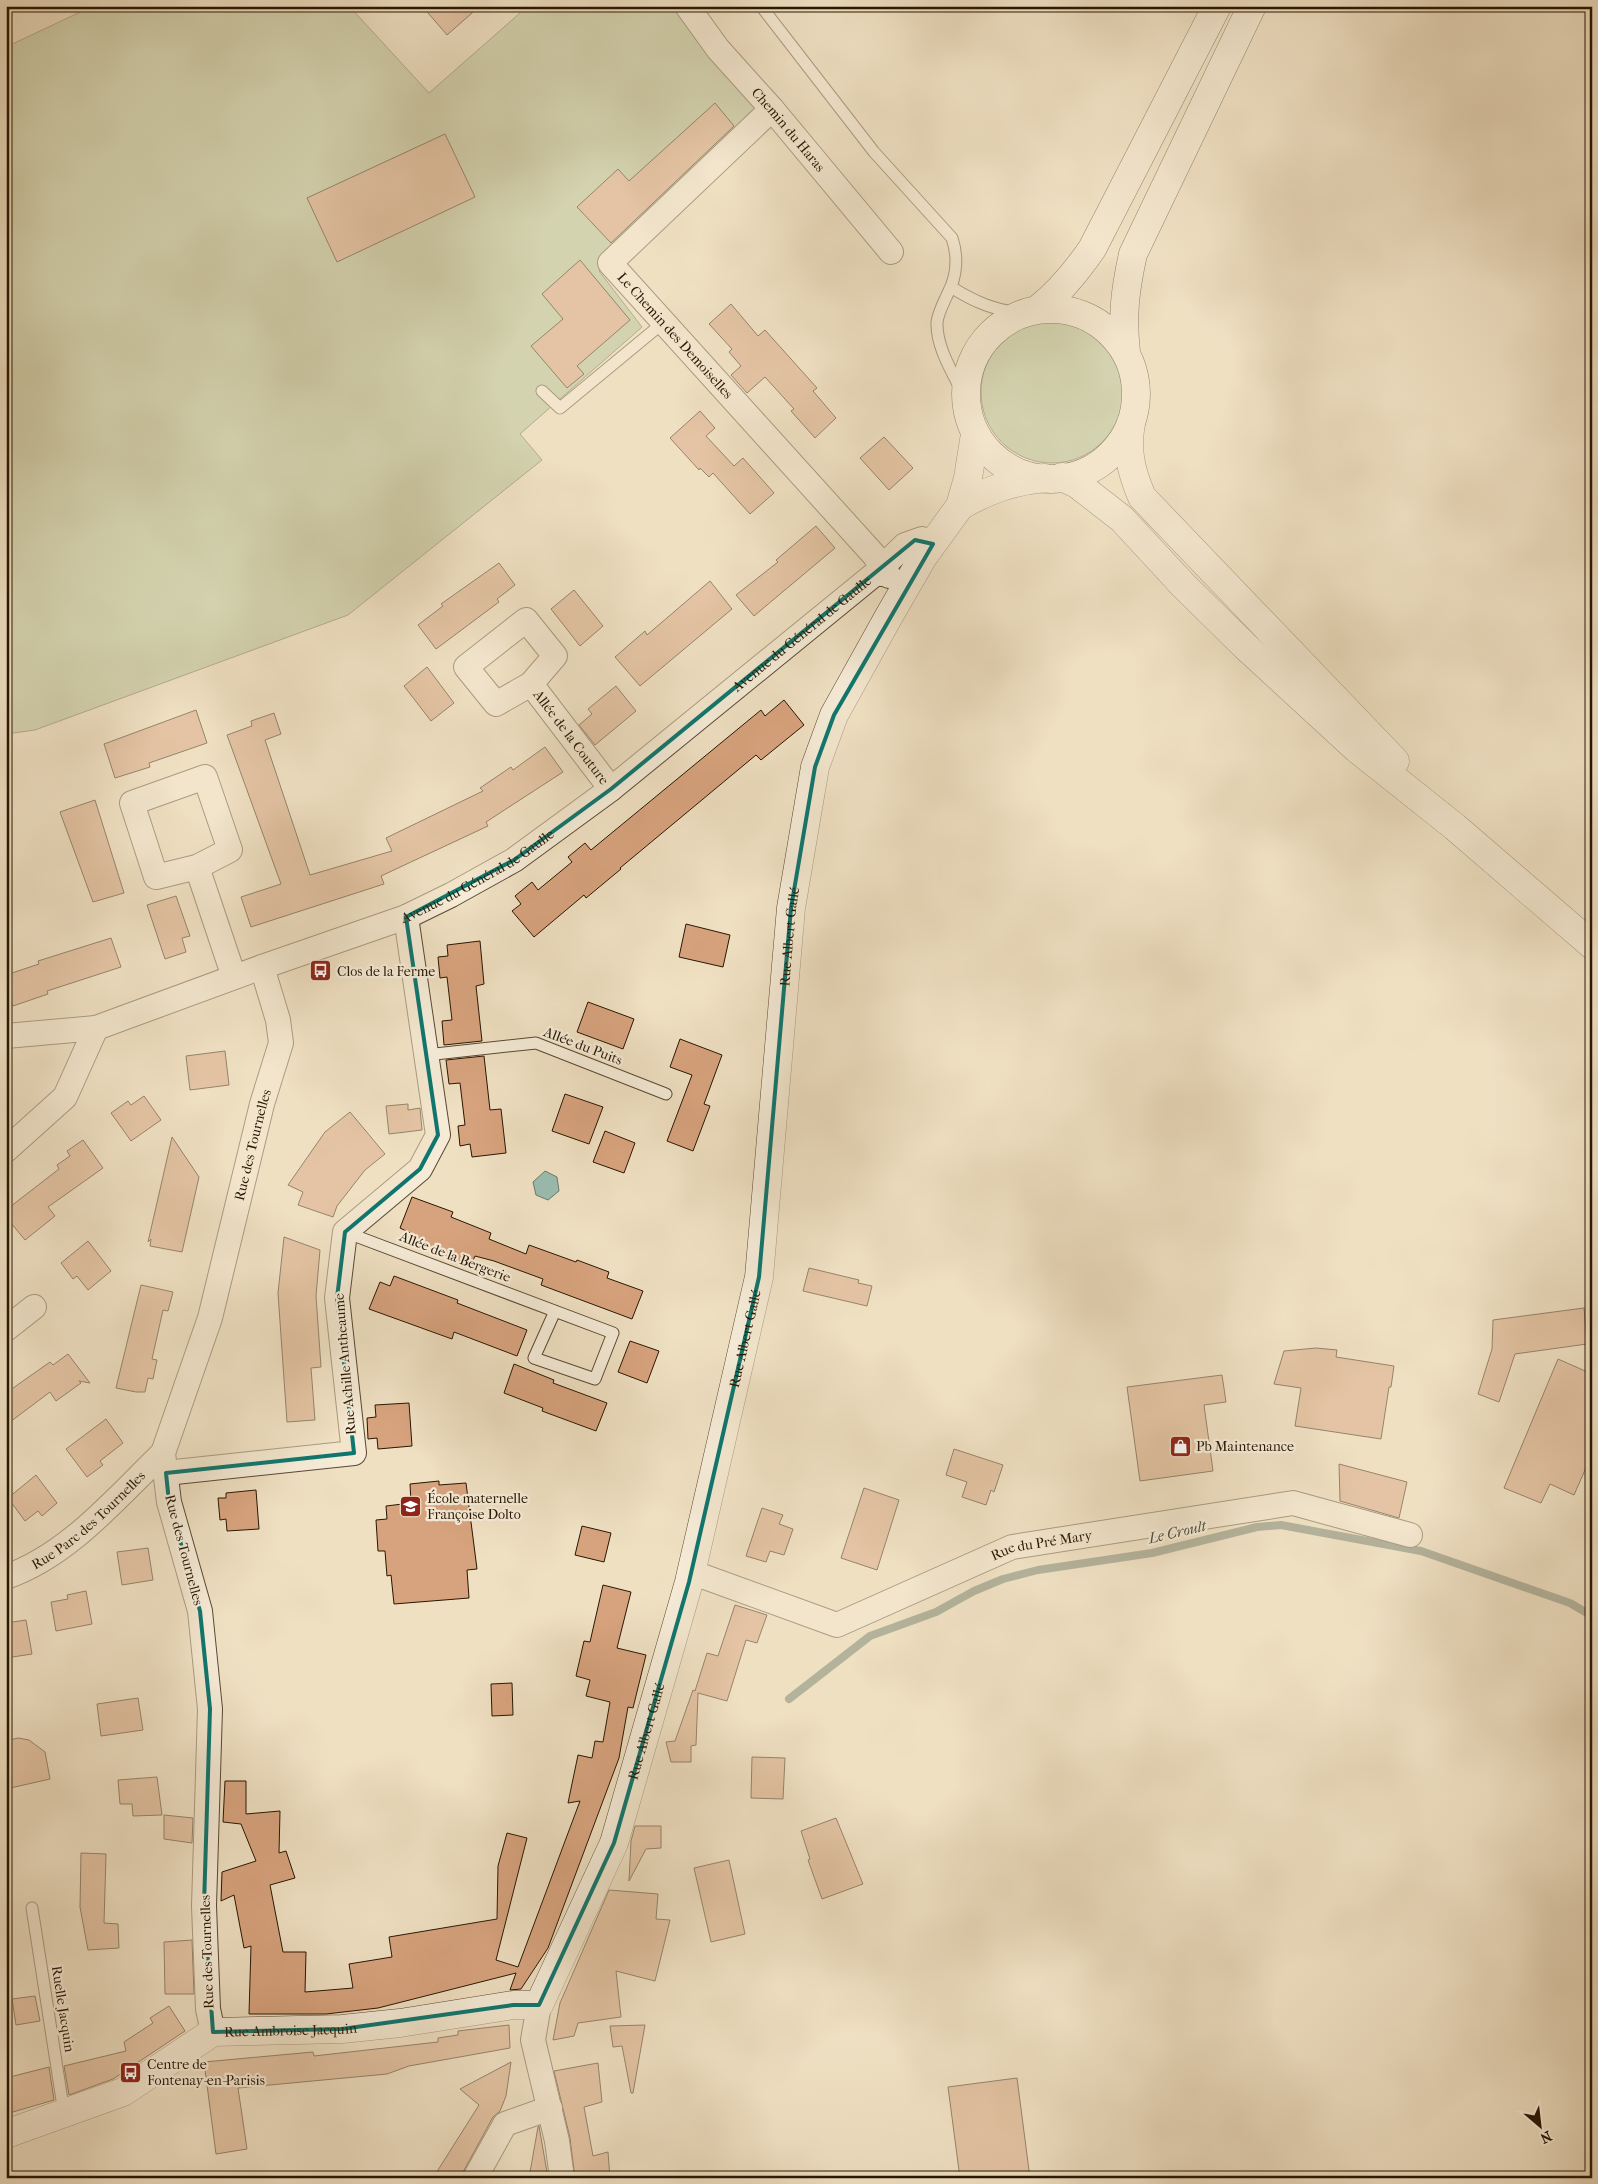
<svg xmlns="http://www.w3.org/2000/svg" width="1598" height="2184" font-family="'IM FELL French Canon',serif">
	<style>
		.green { fill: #b4c397; stroke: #6e6c4c }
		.water { fill: #9abdb0; stroke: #6c7a6a }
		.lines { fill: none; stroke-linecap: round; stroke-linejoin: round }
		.stream { stroke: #6c7a6a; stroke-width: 8 }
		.building { fill: #d7a37e; stroke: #281601 }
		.service-casing { stroke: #5a4831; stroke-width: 13 }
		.minor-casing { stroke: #5a4831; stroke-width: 26 }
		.tertiary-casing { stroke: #5a4831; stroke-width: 29 }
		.secondary-casing { stroke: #281601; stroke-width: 29 }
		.service { stroke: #f5ebd7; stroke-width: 11 }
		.minor { stroke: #f5ebd7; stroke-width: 24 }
		.tertiary { stroke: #f5ebd7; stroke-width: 28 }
		.secondary { stroke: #f5ebd7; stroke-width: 28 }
		.marked { fill: none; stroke: #0f766e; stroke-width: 4; stroke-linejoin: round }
		.labels { text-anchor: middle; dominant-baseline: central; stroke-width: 4.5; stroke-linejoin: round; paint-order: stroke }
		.street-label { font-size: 14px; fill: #281601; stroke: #f5ebd7 }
		.poi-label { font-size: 14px; fill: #281601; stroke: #f5ebd7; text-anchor: start }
		.water-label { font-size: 15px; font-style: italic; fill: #50503e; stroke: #f5ebd7 }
	</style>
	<rect width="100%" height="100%" fill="#efe0c2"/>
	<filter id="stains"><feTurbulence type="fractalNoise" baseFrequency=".004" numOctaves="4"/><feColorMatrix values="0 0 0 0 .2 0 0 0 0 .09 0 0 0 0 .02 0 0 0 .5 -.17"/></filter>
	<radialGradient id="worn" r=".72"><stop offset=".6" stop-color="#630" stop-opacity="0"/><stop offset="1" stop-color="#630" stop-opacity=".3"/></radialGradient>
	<path class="green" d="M 93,6 L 349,6 L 429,93 L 528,6 L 678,6 L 759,114 L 599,271 L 642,327 L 520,434 L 542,460 L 348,615 L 35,730 L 6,734 L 6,47 Z
		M981 392a71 71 0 1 1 142 0a71 71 0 1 1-142 0Z"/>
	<path class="water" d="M 545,1171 L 557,1177 L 559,1191 L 548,1200 L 536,1195 L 533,1182 Z"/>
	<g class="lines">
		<path class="stream" d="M 789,1699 L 870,1636 L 936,1612 L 974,1591 L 1003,1579 L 1038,1570 L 1152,1553 L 1257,1527 L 1281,1525 L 1421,1551 L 1570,1603 L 1592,1616"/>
	</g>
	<path class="building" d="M 422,6 L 480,6 L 447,35 Z
		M 715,103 L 734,126 L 611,243 L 577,207 L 618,169 L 629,181 Z
		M 445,134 L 475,197 L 337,262 L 307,198 Z
		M 580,260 L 630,320 L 577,366 L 584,374 L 567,388 L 531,346 L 563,319 L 542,294 Z
		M 731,304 L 758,336 L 765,330 L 817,388 L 813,391 L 836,418 L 815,438 L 791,411 L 794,409 L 765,377 L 747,393 L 731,375 L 741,366 L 729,352 L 732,349 L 709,324 Z
		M 700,411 L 715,428 L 706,436 L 734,466 L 743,458 L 774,493 L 750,514 L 713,473 L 709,477 L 700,468 L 699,470 L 670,438 Z
		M 884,437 L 913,468 L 889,490 L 860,458 Z
		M 816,526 L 835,548 L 754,616 L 736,595 L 778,562 L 776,560 Z
		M 499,563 L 515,585 L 497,599 L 499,602 L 436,649 L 418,625 L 443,606 L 441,604 Z
		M 710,581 L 732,609 L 640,686 L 615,657 L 645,631 L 647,635 Z
		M 574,590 L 603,626 L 580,646 L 551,609 Z
		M 427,667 L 454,703 L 431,721 L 404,686 Z
		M 616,686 L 636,711 L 595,745 L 579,725 L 592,714 L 588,709 Z
		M 784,700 L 804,725 L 761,760 L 756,755 L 620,868 L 621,869 L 586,898 L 584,895 L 534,937 L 512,911 L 521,904 L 515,896 L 532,882 L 538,890 L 572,862 L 568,857 L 585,843 L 591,850 L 761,710 L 765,716 Z
		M 196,710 L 207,743 L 149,763 L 150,767 L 115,778 L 104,744 Z
		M 274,713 L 281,734 L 265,740 L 310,875 L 392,851 L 386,838 L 483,791 L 480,788 L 511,767 L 513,770 L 545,747 L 563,772 L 486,822 L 488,826 L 381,876 L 384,884 L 251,927 L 241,897 L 281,884 L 227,735 L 252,726 L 251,721 Z
		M 95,800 L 124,893 L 93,902 L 60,812 Z
		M 176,896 L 190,936 L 182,938 L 186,952 L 165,959 L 147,905 Z
		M 686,924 L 730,935 L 723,967 L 679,957 Z
		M 111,938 L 121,967 L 47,991 L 48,994 L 13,1006 L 6,986 L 6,975 L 39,964 L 38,961 Z
		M 480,941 L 484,984 L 476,986 L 482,1041 L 444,1045 L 442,1021 L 452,1020 L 447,977 L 440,978 L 438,957 L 448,956 L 447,945 Z
		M 588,1002 L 634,1019 L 623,1049 L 577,1032 Z
		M 680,1039 L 722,1055 L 704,1104 L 710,1106 L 693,1151 L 667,1141 L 692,1075 L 670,1067 Z
		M 225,1051 L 229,1085 L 190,1090 L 186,1056 Z
		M 484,1056 L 490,1110 L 501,1109 L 506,1153 L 472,1157 L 470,1144 L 460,1146 L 458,1126 L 465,1125 L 460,1083 L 449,1084 L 446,1060 Z
		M 565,1094 L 603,1107 L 589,1144 L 552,1131 Z
		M 144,1096 L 161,1120 L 131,1141 L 111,1113 L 128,1101 L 131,1105 Z
		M 408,1104 L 408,1110 L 420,1108 L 422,1130 L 389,1134 L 386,1106 Z
		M 350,1112 L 385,1154 L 365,1170 L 337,1206 L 333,1217 L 298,1205 L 303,1192 L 288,1185 L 325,1132 Z
		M 605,1131 L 635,1143 L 624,1173 L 593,1162 Z
		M 172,1137 L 199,1177 L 182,1252 L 150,1246 L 151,1239 L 148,1242 Z
		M 83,1140 L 103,1168 L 48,1207 L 55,1216 L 25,1240 L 6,1217 L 6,1210 L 59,1169 L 57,1165 L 70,1156 L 67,1151 Z
		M 412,1197 L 453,1212 L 451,1217 L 491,1233 L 489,1239 L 526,1254 L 529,1245 L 576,1262 L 577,1260 L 609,1272 L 607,1278 L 643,1291 L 632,1319 L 541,1285 L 543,1279 L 494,1261 L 475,1256 L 471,1265 L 407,1242 L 410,1233 L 400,1228 Z
		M 284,1237 L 320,1250 L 316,1296 L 321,1367 L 311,1368 L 315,1420 L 287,1422 L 278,1293 Z
		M 88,1241 L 111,1271 L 88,1290 L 77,1276 L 73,1279 L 61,1263 Z
		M 809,1268 L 859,1280 L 858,1283 L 872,1286 L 867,1306 L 803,1291 Z
		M 394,1276 L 458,1300 L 457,1303 L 527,1330 L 517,1356 L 454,1332 L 452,1339 L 369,1309 L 380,1282 L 390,1286 Z
		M 141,1285 L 173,1292 L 168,1311 L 163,1310 L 152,1359 L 157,1360 L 153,1379 L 148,1378 L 145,1392 L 136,1392 L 116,1388 Z
		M 1584,1308 L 1587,1344 L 1515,1354 L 1499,1402 L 1478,1394 L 1492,1349 L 1493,1320 Z
		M 630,1341 L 659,1351 L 647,1383 L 618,1372 Z
		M 1316,1348 L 1337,1350 L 1336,1357 L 1394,1366 L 1391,1387 L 1389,1387 L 1381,1439 L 1295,1426 L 1301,1388 L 1274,1384 L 1284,1351 Z
		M 68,1354 L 90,1383 L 79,1381 L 81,1383 L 56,1401 L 50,1392 L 6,1425 L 6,1393 L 50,1362 L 53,1365 Z
		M 1558,1359 L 1592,1374 L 1592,1454 L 1574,1495 L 1550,1484 L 1541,1503 L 1504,1488 Z
		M 514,1364 L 554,1380 L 553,1383 L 607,1403 L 596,1431 L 542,1411 L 543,1408 L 504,1393 Z
		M 1222,1375 L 1226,1402 L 1204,1405 L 1213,1471 L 1140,1481 L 1127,1387 Z
		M 409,1403 L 412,1446 L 378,1449 L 377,1438 L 368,1439 L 367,1418 L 376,1417 L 375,1405 Z
		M 106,1419 L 123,1443 L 100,1461 L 103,1465 L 87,1477 L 66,1449 Z
		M 954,1449 L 1003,1465 L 994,1492 L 991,1490 L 986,1505 L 962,1497 L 967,1482 L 946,1475 Z
		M 1339,1464 L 1407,1482 L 1399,1518 L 1340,1501 Z
		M 36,1475 L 57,1503 L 42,1516 L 38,1511 L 25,1521 L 8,1498 Z
		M 439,1481 L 439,1485 L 466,1483 L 477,1569 L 467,1570 L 469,1598 L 394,1604 L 391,1575 L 387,1576 L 385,1551 L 378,1551 L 376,1520 L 387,1519 L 386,1506 L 411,1503 L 410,1484 Z
		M 864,1488 L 899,1500 L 877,1570 L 841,1558 Z
		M 256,1490 L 259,1529 L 227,1531 L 226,1519 L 220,1520 L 218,1498 L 226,1498 L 226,1493 Z
		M 762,1508 L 783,1515 L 779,1524 L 793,1529 L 784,1555 L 770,1551 L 766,1562 L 746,1556 Z
		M 582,1526 L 611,1533 L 604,1562 L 575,1555 Z
		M 148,1548 L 153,1580 L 122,1585 L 117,1552 Z
		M 603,1585 L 631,1592 L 617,1648 L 646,1655 L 633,1708 L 628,1707 L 619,1758 L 548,1948 L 521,1989 L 510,1990 L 516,1973 L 378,2008 L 326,2014 L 249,2014 L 251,1946 L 244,1948 L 234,1895 L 221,1901 L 222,1872 L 256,1861 L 241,1824 L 223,1822 L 225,1781 L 246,1781 L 246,1814 L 280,1811 L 279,1853 L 286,1851 L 295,1878 L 270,1885 L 283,1952 L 306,1952 L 305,1992 L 353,1988 L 349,1964 L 392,1957 L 389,1937 L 497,1919 L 498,1866 L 507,1833 L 527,1838 L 496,1960 L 518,1967 L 580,1801 L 568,1803 L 578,1755 L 592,1758 L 595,1741 L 603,1742 L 610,1702 L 586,1696 L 590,1680 L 576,1676 L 584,1641 L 590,1642 Z
		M 86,1591 L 92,1624 L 56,1631 L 51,1602 L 68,1599 L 67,1595 Z
		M 735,1605 L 767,1615 L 757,1643 L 746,1640 L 727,1701 L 698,1693 L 696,1745 L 691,1746 L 691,1762 L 671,1762 L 666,1742 L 675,1741 L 693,1690 L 695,1691 L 707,1653 L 718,1656 Z
		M 26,1620 L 32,1654 L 6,1658 L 6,1623 Z
		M 512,1683 L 513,1715 L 492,1716 L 491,1684 Z
		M 138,1698 L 143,1730 L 101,1736 L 97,1704 Z
		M 18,1738 L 29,1740 L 45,1752 L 50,1779 L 6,1789 L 6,1741 Z
		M 752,1757 L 785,1758 L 783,1799 L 751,1798 Z
		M 157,1777 L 162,1815 L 133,1816 L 132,1804 L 120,1804 L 118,1780 Z
		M 164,1815 L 193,1818 L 192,1843 L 164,1839 Z
		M 836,1818 L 863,1884 L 822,1899 L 808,1860 L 810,1859 L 801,1831 Z
		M 635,1826 L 661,1826 L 661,1848 L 646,1849 L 629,1881 L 631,1841 Z
		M 81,1853 L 106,1854 L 104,1923 L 118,1924 L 119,1948 L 88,1950 L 80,1907 Z
		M 729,1860 L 745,1934 L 711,1942 L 694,1868 Z
		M 609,1890 L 658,1894 L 656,1919 L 670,1920 L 655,1981 L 616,1971 L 621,2017 L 578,2023 L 574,2036 L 553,2040 L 560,2003 Z
		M 192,1940 L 194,1994 L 165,1994 L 164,1942 Z
		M 35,1996 L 40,2021 L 16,2025 L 12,1999 Z
		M 169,2006 L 185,2031 L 113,2079 L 69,2095 L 64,2066 L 126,2051 L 124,2042 L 153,2023 L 150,2018 Z
		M 509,2025 L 510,2048 L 409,2066 L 387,2074 L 238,2088 L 247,2149 L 216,2154 L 204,2062 L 313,2052 L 314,2056 L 438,2042 L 438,2038 L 458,2035 L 458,2031 Z
		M 645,2025 L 633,2093 L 631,2093 L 622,2046 L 613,2047 L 610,2026 Z
		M 511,2062 L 506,2096 L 500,2111 L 493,2117 L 462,2174 L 460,2178 L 433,2178 L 479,2105 L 460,2089 Z
		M 598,2063 L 602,2102 L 584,2107 L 593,2156 L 608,2152 L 610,2178 L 575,2178 L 570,2138 L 554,2071 Z
		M 49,2067 L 54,2100 L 6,2114 L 6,2078 Z
		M 1017,2078 L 1030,2178 L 960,2178 L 948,2087 Z
		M 539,2126 L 548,2178 L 529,2178 L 538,2127 Z"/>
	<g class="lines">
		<defs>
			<path id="service" d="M 761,6 L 874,152 L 952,238 C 958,256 957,276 948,293 C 944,302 938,313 937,322 C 936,349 955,376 966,400
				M 951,287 C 976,303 993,309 1022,314
				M 542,391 L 560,408 L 664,322
				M 426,1055 L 536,1043 L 666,1094
				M 345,1232 L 613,1333 L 595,1379 L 534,1358 L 555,1311
				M 32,1908 L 64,2113"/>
			<g id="minor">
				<path id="s1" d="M 687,6 L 718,49 L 772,109 L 891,252"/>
				<path id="s2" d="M 772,109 L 610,263 L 874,555 L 889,576"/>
				<path d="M 881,574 L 876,573 L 905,545 L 922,539 L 933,544"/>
				<path id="s3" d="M 531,684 L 496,704 L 466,667 L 526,620 L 555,656 L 531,684 L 611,789"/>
				<path d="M 197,867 L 156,877 L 132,803 L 205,777 L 230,850 L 197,867 L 234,977"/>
				<path id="s4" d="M 6,1036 L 96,1028 L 262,967 L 406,917 L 451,895 L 514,860 L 611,789 L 876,573"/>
				<path d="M 6,1150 L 65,1097 L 96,1028"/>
				<path d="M 6,1329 L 34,1307"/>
				<path d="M 166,1473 L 354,1453 L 337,1298 L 345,1232 L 420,1169 L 438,1135 L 406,917"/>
				<path id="s5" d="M 691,1572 L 837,1625 L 1012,1547 L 1293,1503 L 1410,1535"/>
				<path id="s6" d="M 6,1577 C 69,1555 116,1498 163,1453"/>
				<path d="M 539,2005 L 533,2040 L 557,2141 L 562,2178"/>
				<path id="s7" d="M 213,2032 L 208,2009 L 204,1906 L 210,1709 L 200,1611 L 169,1502 L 163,1453 L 210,1318 L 262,1104 L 281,1043 L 278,1020 L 262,967"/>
				<path d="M 475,2178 L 505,2124 L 550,2108"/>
			</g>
			<g id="tertiary">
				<path d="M 1131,423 C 1126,451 1131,471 1142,497 L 1395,761"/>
				<path d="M 1062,477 L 1077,484 L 1122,519 L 1183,585 L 1245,646 L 1357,749 L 1455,827 L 1592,945"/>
				<path d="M 960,506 C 988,490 1013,481 1045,478"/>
				<path id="s8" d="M 6,2134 L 123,2092 L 213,2032 L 342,2029 L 400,2023 L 513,2005 L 539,2005 L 614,1843 L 689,1582 L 759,1277 L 791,908 L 815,767 L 834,715 L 889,616 L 923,557 L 960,506 L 968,478 L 975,434"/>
			</g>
			<path id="secondary" d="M966 394a85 85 0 1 1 170 0a85 85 0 1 1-170 0Z
				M 1038,309 C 1060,292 1076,272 1092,249 L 1217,6
				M 1126,352 C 1122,316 1125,290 1133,254 L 1252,6"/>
		</defs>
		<use href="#service" class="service-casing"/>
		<use href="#minor" class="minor-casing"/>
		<use href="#tertiary" class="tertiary-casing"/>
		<use href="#secondary" class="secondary-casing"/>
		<use href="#service" class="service"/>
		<use href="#minor" class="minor"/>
		<use href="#tertiary" class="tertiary"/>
		<use href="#secondary" class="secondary"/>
	</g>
	<path d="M0 0H1598V2184H0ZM 915,540 L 933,544 L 834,715 L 815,767 L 791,908 L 759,1277 L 689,1582 L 614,1843 L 539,2005 L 513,2005 L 342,2029 L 213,2032 L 204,1906 L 210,1709 L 200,1611 L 169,1502 L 166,1473 L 354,1453 L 337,1298 L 345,1232 L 420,1169 L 438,1135 L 406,917 L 514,860 L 611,789 Z" fill="#efe0c2" fill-opacity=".55" fill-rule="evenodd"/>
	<path class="marked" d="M 915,540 L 933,544 L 834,715 L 815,767 L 791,908 L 759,1277 L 689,1582 L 614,1843 L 539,2005 L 513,2005 L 342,2029 L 213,2032 L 204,1906 L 210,1709 L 200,1611 L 169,1502 L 166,1473 L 354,1453 L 337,1298 L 345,1232 L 420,1169 L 438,1135 L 406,917 L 514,860 L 611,789 Z"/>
	<defs>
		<symbol id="bus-square" viewBox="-11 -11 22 22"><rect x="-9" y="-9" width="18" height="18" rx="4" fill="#8f2418" stroke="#f5ebd7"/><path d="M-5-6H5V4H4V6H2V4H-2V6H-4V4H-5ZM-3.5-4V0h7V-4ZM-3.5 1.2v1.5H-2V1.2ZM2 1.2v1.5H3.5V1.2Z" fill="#fff"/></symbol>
		<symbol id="shop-square" viewBox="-11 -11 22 22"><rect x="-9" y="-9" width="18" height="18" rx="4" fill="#8f2418" stroke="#f5ebd7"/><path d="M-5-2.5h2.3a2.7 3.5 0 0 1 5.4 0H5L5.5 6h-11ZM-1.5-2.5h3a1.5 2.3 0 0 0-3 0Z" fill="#fff"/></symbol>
		<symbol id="school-square" viewBox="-11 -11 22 22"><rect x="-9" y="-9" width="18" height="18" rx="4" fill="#8f2418" stroke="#f5ebd7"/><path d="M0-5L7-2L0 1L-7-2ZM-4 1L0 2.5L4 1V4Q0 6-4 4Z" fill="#fff"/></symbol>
	</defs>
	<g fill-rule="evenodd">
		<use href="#bus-square" x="308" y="958" width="25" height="25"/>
		<use href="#shop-square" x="1168" y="1434" width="25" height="25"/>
		<use href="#school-square" x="398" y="1494" width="25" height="25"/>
		<use href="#bus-square" x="118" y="2060" width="25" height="25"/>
	</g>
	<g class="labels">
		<g class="street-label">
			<text stroke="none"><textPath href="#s1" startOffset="160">Chemin du Haras</textPath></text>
			<text stroke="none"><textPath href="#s2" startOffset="321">Le Chemin des Demoiselles</textPath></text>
			<text stroke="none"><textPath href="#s4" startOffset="908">Avenue du Général de Gaulle</textPath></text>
			<text stroke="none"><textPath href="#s3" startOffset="314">Allée de la Couture</textPath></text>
			<text stroke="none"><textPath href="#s4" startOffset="502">Avenue du Général de Gaulle</textPath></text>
			<text stroke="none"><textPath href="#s8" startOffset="1665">Rue Albert Gallé</textPath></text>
			<text transform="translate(583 1046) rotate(21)">Allée du Puits</text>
			<text stroke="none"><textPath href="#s7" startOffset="906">Rue des Tournelles</textPath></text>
			<text transform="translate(455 1257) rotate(21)">Allée de la Bergerie</text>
			<text stroke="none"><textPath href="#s8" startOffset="1260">Rue Albert Gallé</textPath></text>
			<text transform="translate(345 1364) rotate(-95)">Rue Achille Antheaume</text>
			<text stroke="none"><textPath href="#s6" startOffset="101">Rue Parc des Tournelles</textPath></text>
			<text stroke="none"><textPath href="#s5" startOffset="376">Rue du Pré Mary</textPath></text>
			<text transform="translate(184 1550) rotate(75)">Rue des Tournelles</text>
			<text stroke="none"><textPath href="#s8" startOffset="855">Rue Albert Gallé</textPath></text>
			<text transform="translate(207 1952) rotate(-92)">Rue des Tournelles</text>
			<text transform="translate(63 2009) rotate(81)">Ruelle Jacquin</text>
			<text stroke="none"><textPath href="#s8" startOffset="310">Rue Ambroise Jacquin</textPath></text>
		</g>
		<g class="poi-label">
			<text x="337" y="971">Clos de la Ferme</text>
			<text x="1196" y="1446">Pb Maintenance</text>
			<text x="427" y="1498">École maternelle<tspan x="427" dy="16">Françoise Dolto</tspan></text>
			<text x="147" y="2064">Centre de<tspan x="147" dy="16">Fontenay-en-Parisis</tspan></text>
		</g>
		<g class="water-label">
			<text transform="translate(1177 1532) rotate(-13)">Le Croult</text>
		</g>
	</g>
	<rect width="1598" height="2184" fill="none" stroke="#efe0c2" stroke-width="25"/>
	<rect x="8" y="8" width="1583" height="2169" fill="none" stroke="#281601" stroke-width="2.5"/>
	<rect x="12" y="12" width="1573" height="2159" fill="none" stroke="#281601"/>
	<g transform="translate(1540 2126) rotate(152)" stroke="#f5ebd7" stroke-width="4" paint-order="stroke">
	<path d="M0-4L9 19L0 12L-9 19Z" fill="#281601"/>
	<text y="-8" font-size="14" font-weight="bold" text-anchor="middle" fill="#281601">N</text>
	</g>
	<rect width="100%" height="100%" filter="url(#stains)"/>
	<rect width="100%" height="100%" fill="url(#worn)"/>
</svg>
